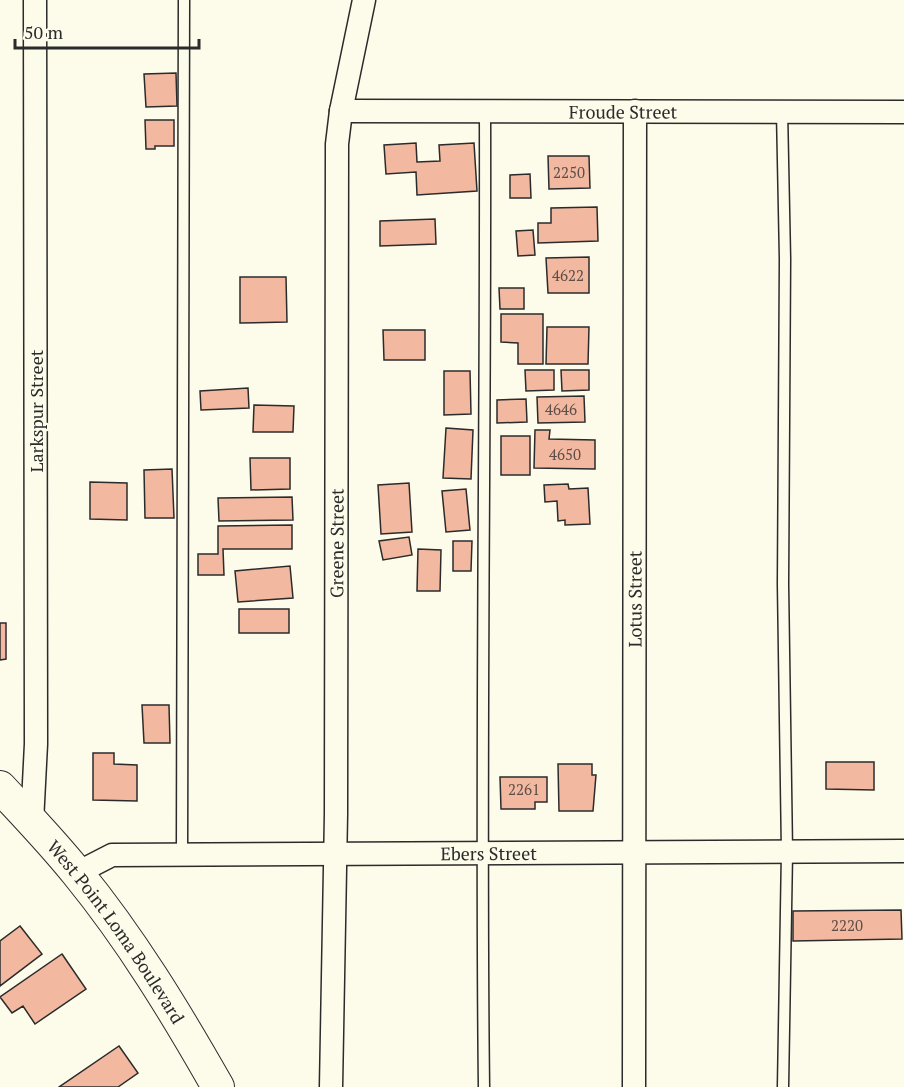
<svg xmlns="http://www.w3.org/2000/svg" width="904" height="1087" font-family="'PT Serif',serif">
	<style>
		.building { fill: #f2b8a0; stroke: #2b2b2b; stroke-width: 1.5 }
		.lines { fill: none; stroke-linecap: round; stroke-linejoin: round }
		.lane-casing { stroke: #2b2b2b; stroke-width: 13 }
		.street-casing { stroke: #2b2b2b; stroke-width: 25 }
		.secondary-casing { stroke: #2b2b2b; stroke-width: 34 }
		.lane { stroke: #fdfbea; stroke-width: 10 }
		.street { stroke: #fdfbea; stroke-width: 22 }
		.secondary { stroke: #fdfbea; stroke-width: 32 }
		.labels { text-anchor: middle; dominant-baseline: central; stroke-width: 4.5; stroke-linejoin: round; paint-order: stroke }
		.number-label { font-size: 15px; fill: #5d4e48 }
		.street-label { font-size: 18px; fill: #2b2b2b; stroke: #fdfbea }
	</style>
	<rect width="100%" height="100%" fill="#fdfbea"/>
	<path class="building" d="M 176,73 L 177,106 L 146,107 L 144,74 Z
		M 145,120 L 174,120 L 174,146 L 155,146 L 155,149 L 146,149 Z
		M 416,143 L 417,162 L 440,161 L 439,145 L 474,143 L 477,191 L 417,195 L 416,172 L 386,174 L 384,145 Z
		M 548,156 L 589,156 L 590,188 L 549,189 Z
		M 530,174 L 531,198 L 510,198 L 510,175 Z
		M 597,207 L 598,241 L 538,243 L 538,223 L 551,223 L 551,208 Z
		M 435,219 L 436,244 L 380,246 L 380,221 Z
		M 533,230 L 535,255 L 518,256 L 516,231 Z
		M 589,257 L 589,293 L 548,293 L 546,258 Z
		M 240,277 L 286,277 L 287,322 L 240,323 Z
		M 499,288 L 524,288 L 524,309 L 500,309 Z
		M 501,314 L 543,314 L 543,364 L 518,364 L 518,343 L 501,342 Z
		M 547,327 L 589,327 L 588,364 L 546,364 Z
		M 383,330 L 425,330 L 425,360 L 384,360 Z
		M 525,370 L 554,370 L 554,390 L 526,391 Z
		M 561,370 L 589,370 L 589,390 L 562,391 Z
		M 444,371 L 470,371 L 471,414 L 444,415 Z
		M 248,388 L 249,408 L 201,410 L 200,391 Z
		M 584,396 L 585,422 L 538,423 L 537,397 Z
		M 526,399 L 527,422 L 497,423 L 497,400 Z
		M 254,405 L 294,406 L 293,432 L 253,432 Z
		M 446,428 L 473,430 L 471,479 L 443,478 Z
		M 535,430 L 550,430 L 549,439 L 595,440 L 595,469 L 534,468 Z
		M 501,436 L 530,436 L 530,475 L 501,475 Z
		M 250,458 L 290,458 L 290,489 L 251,490 Z
		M 172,469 L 174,518 L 145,518 L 144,470 Z
		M 90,482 L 127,483 L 127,520 L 90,519 Z
		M 409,483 L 412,532 L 381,534 L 378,485 Z
		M 568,484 L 569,489 L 588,488 L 590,524 L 565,525 L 565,520 L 558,521 L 557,501 L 545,502 L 544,485 Z
		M 466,489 L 470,530 L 446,532 L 442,491 Z
		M 292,497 L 293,520 L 219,521 L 218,498 Z
		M 292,525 L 292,549 L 223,549 L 224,575 L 198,575 L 198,554 L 218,554 L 218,526 Z
		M 409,537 L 412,555 L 383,560 L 379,541 Z
		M 453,541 L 472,541 L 471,571 L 453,571 Z
		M 418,549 L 441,550 L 440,591 L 417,591 Z
		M 290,566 L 293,598 L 238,602 L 235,571 Z
		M 239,609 L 289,609 L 289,633 L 239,633 Z
		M 0,623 L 6,623 L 6,659 L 0,660 Z
		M 142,705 L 169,705 L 170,743 L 144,743 Z
		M 93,753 L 114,753 L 114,764 L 137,765 L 137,801 L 93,800 Z
		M 826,762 L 874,762 L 874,790 L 826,789 Z
		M 558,764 L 592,764 L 592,775 L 596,775 L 593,811 L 559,811 Z
		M 500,777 L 547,777 L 547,802 L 535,802 L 535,809 L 501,809 Z
		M 901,910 L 902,939 L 793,941 L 793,911 Z
		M 20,926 L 42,954 L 0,986 L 0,941 Z
		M 62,954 L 86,989 L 35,1024 L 23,1006 L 12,1013 L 0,997 Z
		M 119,1046 L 138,1073 L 118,1087 L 59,1087 Z"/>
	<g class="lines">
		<defs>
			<path id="lane" d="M 782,111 L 785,259 L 783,584 L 787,852 L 783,1087
				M 182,855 L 184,0
				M 484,1087 C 480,761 486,435 485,109"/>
			<g id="street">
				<path id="s1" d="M 341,111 L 904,112"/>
				<path d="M 32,822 L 36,744 L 35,0"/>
				<path id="s2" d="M 77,873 L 112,855 L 904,851"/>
				<path id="s3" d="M 331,1087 L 336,814 L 337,144 L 341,111 L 364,0"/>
				<path id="s4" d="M 634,1087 L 635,111"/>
			</g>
			<g id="secondary">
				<path id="s5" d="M 0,787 C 26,815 53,843 77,873 C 131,939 176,1013 218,1087"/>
			</g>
		</defs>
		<use href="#lane" class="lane-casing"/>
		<use href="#street" class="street-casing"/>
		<use href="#secondary" class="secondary-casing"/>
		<use href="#lane" class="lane"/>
		<use href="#street" class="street"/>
		<use href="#secondary" class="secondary"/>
	</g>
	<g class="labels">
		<g class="number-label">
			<text x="569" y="172">2250</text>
			<text x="568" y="275">4622</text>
			<text x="561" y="409">4646</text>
			<text x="565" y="454">4650</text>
			<text x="524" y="789">2261</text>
			<text x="847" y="925">2220</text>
		</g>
		<g class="street-label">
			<text stroke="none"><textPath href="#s1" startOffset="282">Froude Street</textPath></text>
			<text transform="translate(36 411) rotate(-90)">Larkspur Street</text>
			<text stroke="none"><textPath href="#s3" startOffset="544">Greene Street</textPath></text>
			<text stroke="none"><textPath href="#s4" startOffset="488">Lotus Street</textPath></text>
			<text stroke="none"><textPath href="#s2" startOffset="416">Ebers Street</textPath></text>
			<text stroke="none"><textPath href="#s5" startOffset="186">West Point Loma Boulevard</textPath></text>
		</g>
	</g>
	<path d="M15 39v9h184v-9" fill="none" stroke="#2b2b2b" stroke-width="3"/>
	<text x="24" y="39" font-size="18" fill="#2b2b2b" stroke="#fdfbea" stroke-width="4.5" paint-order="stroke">50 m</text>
</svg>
